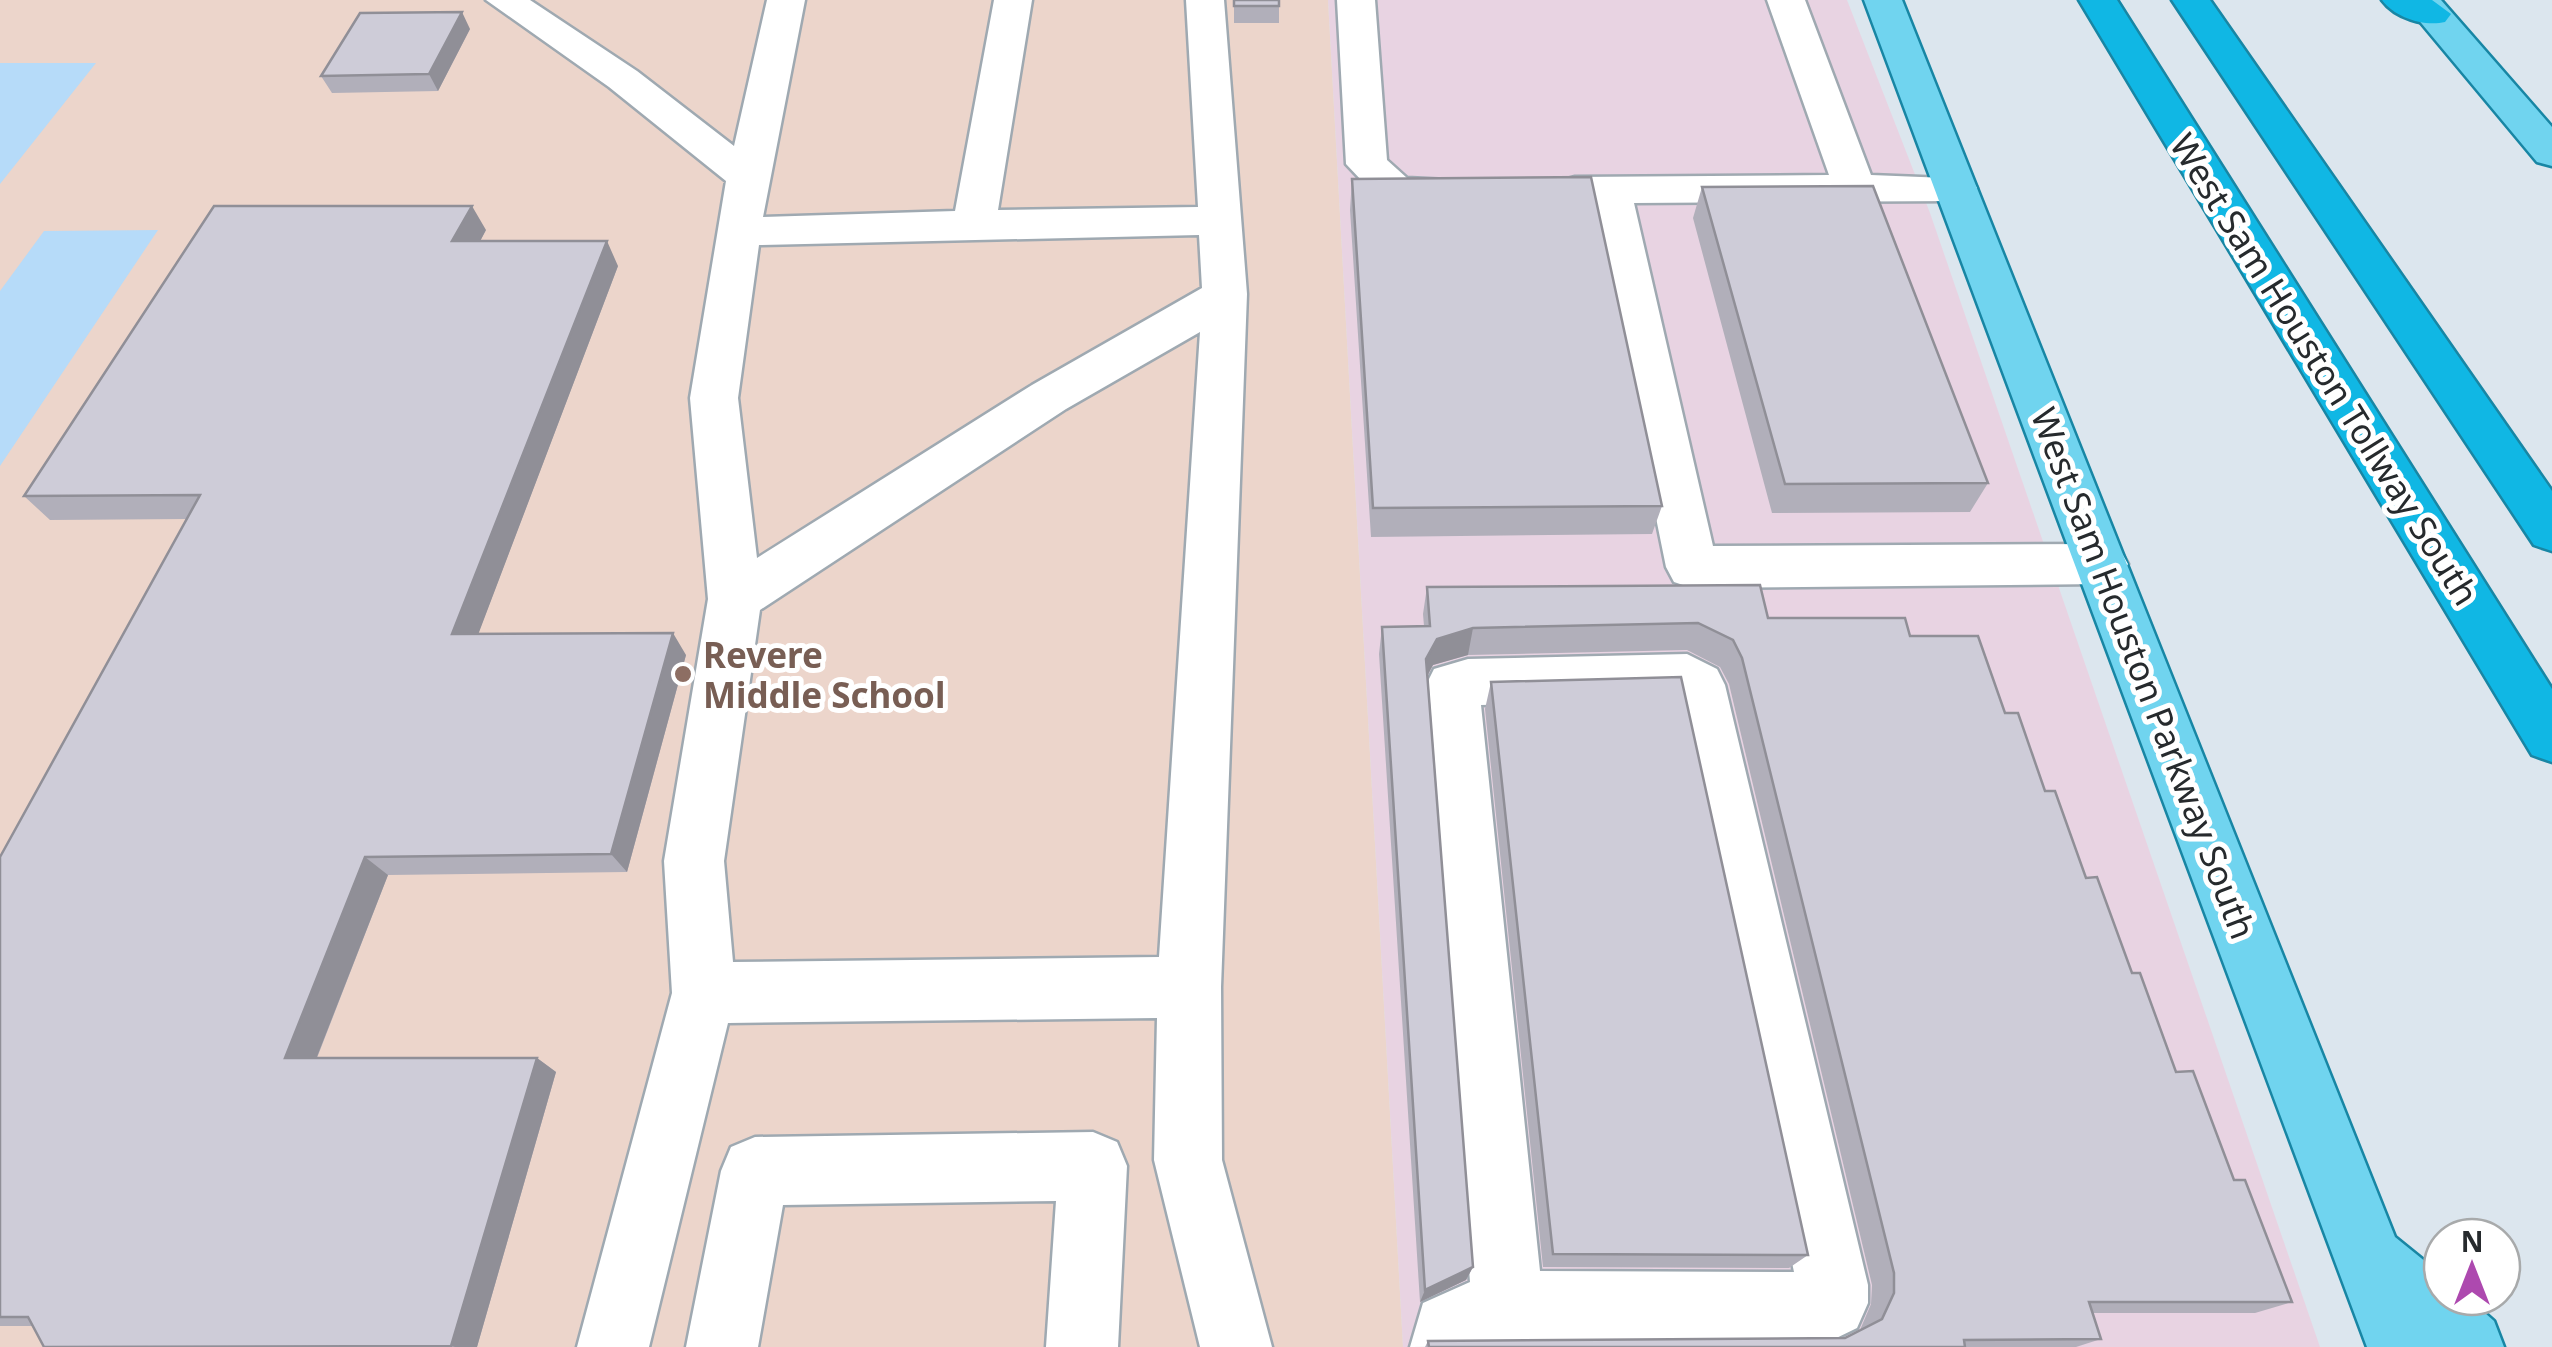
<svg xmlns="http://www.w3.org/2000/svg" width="2552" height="1347" font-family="'Noto Sans',sans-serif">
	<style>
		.commercial { fill: #e8d3e2 }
		.education { fill: #ecd5cb }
		.green { fill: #b6dbf9 }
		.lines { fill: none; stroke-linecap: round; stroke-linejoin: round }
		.minor-casing { stroke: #9fa9b1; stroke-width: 5 }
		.major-casing { stroke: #1886a4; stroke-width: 5 }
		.highway-casing { stroke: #1886a4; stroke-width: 5 }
		.minor { fill: #fff; fill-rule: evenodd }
		.major { fill: #70d4ef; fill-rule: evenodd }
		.highway { fill: #10b7e4; fill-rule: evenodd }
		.wall { fill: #b1afba }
		.shaded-wall { fill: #908f97 }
		.building { fill: #ceccd8; stroke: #908f97; stroke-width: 2.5 }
		.education-dot { fill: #8d6e63; stroke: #fff; stroke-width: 4 }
		.labels { text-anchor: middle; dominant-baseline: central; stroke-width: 10; stroke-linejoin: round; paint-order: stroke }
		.street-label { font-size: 35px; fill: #262a2d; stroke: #fff }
		.education-label { font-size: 35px; font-weight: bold; fill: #785e54; stroke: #fff; text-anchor: start }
	</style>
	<rect width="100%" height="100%" fill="#dce6ee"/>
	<path class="commercial" d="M 1328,0 L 1847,0 L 1930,213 L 2320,1347 L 1403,1347 Z"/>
	<path class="education" d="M 0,0 L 1328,0 L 1403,1347 L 0,1347 Z"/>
	<path class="green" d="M 0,63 L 96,63 L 0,184 Z
		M 158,230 L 0,466 L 0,291 L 44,231 Z"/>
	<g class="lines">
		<defs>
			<path id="minor" d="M 486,0 L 530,0 L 637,71 L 734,146 L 767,0 L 805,0 L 763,217 L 955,211 L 994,0 L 1032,0 L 998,210 L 1198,207 L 1186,0 L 1224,0 L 1247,294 L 1221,987 L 1222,1160 L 1272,1347 L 1200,1347 L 1154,1160 L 1157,1018 L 728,1023 L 649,1347 L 577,1347 L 672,993 L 664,861 L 708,599 L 690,398 L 726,181 L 609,87 ZM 1199,235 L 1202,288 L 1032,385 L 757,558 L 738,398 L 759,245 ZM 1200,332 L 1159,957 L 733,962 L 724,861 L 760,610 L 1066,409 Z
				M 1337,0 L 1375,0 L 1387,160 L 1407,178 L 1469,181 L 1475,191 L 1469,201 L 1454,204 L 1381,201 L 1346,164 Z
				M 1767,0 L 1805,0 L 1871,175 L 1971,179 L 1977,188 L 1971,197 L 1956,201 L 1634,203 L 1713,546 L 2102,544 L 2120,550 L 2128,564 L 2120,578 L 2102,584 L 1692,588 L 1674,582 L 1666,567 L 1592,203 L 1560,199 L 1554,190 L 1560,181 L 1575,177 L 1829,175 Z
				M 1687,654 L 1717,669 L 1725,685 L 1868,1285 L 1868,1303 L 1857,1328 L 1824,1344 L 1410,1347 L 1423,1303 L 1470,1282 L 1426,685 L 1434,669 L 1468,659 ZM 1673,700 L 1794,1272 L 1540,1271 L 1481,705 Z
				M 1093,1132 L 1117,1142 L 1127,1166 L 1118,1347 L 1046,1347 L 1056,1201 L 783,1205 L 758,1347 L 686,1347 L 721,1171 L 731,1147 L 755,1137 Z"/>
			<path id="major" d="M 1864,0 L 1902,0 L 2395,1237 L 2442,1275 L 2442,1297 L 2467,1297 L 2494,1321 L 2504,1347 L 2367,1347 Z
				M 2402,0 L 2441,0 L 2552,127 L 2552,166 L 2537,162 Z"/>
			<path id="highway" d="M 2079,0 L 2117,0 L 2552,689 L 2552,762 L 2532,755 Z
				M 2172,0 L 2210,0 L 2552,491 L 2552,551 L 2534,545 Z
				M 2382,0 L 2432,0 L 2451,14 L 2445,22 C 2425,27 2395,18 2382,0 Z"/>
		</defs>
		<use href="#minor" class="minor-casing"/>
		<use href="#major" class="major-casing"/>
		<use href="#highway" class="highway-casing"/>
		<use href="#minor" class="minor"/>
		<use href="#major" class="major"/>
		<use href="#highway" class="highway"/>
	</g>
	<path class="wall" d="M 1234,0 L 1279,0 L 1279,23 L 1234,23 Z
		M 470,29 L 438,91 L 332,93 L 321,76 Z
		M 1352,179 L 1662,506 L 1652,534 L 1371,537 L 1350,210 Z
		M 1702,187 L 1988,483 L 1970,512 L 1772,513 L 1693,218 Z
		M 486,230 L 480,241 L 618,266 L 478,634 L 686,655 L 627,872 L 388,875 L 317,1058 L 537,1058 L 556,1072 L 477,1347 L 44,1347 L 33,1326 L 0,1326 L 0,857 L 187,519 L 50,520 L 24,496 Z
		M 1427,587 L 1768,618 L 1910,636 L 2005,713 L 2045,791 L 2132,973 L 2176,1072 L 2234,1180 L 2292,1302 L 2255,1313 L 2093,1313 L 2101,1339 L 2076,1347 L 1425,1347 L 1428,1341 L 1844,1338 L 1860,1330 L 1871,1304 L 1872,1285 L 1729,684 L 1720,667 L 1687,650 L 1468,655 L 1433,665 L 1428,675 L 1473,1267 L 1466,1280 L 1420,1302 L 1379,654 L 1382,627 L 1424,626 L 1423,614 Z
		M 1491,682 L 1808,1255 L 1789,1268 L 1543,1267 L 1485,709 Z"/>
	<path class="shaded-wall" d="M 462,12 L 470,29 L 438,91 L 429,74 Z
		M 472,206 L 486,230 L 467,266 L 452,241 Z
		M 607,241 L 618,266 L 470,656 L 452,634 Z
		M 1473,628 L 1468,655 L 1433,665 L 1422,685 L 1426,659 L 1437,639 Z
		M 673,633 L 686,655 L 627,872 L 611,854 Z
		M 365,857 L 388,875 L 311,1072 L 285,1058 Z
		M 537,1058 L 556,1072 L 477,1347 L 455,1347 L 451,1346 Z
		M 1473,1267 L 1466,1280 L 1420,1302 L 1425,1290 Z"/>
	<path class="building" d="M 1234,0 L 1279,0 L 1279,6 L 1234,6 Z
		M 462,12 L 429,74 L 321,76 L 360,13 Z
		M 1591,177 L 1662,506 L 1373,508 L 1352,179 Z
		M 1873,186 L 1988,483 L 1785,484 L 1702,187 Z
		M 214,206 L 472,206 L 452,241 L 607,241 L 452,634 L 673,633 L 611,854 L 365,857 L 285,1058 L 537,1058 L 451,1346 L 44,1347 L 28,1317 L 0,1317 L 0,857 L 200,495 L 24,496 Z
		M 1760,585 L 1768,618 L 1905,618 L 1910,636 L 1978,636 L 2005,713 L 2018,713 L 2045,791 L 2055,791 L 2086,878 L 2097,877 L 2132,973 L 2140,973 L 2176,1072 L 2193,1071 L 2234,1180 L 2245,1180 L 2292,1302 L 2089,1302 L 2101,1339 L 1964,1340 L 1965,1347 L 1429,1347 L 1428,1341 L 1845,1338 L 1882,1319 L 1894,1293 L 1894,1273 L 1742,658 L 1733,640 L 1698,623 L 1473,628 L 1437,639 L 1426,659 L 1473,1267 L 1425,1290 L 1382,627 L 1430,626 L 1427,587 Z
		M 1681,677 L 1808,1255 L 1553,1254 L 1491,682 Z"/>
	<circle class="education-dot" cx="683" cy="674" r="10"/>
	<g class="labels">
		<g class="street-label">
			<text transform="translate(2325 369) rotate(58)">West Sam Houston Tollway South</text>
			<text transform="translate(2144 673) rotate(69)">West Sam Houston Parkway South</text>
		</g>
		<g class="education-label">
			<text x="703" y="654">Revere<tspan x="703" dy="40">Middle School</tspan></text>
		</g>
	</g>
	<g transform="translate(2472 1267)"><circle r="48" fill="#ffffff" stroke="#a8aaab" stroke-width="2.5"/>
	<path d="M0-8L18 38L0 25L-18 38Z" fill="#ad49af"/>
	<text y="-15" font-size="28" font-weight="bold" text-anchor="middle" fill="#262a2d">N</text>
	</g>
</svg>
